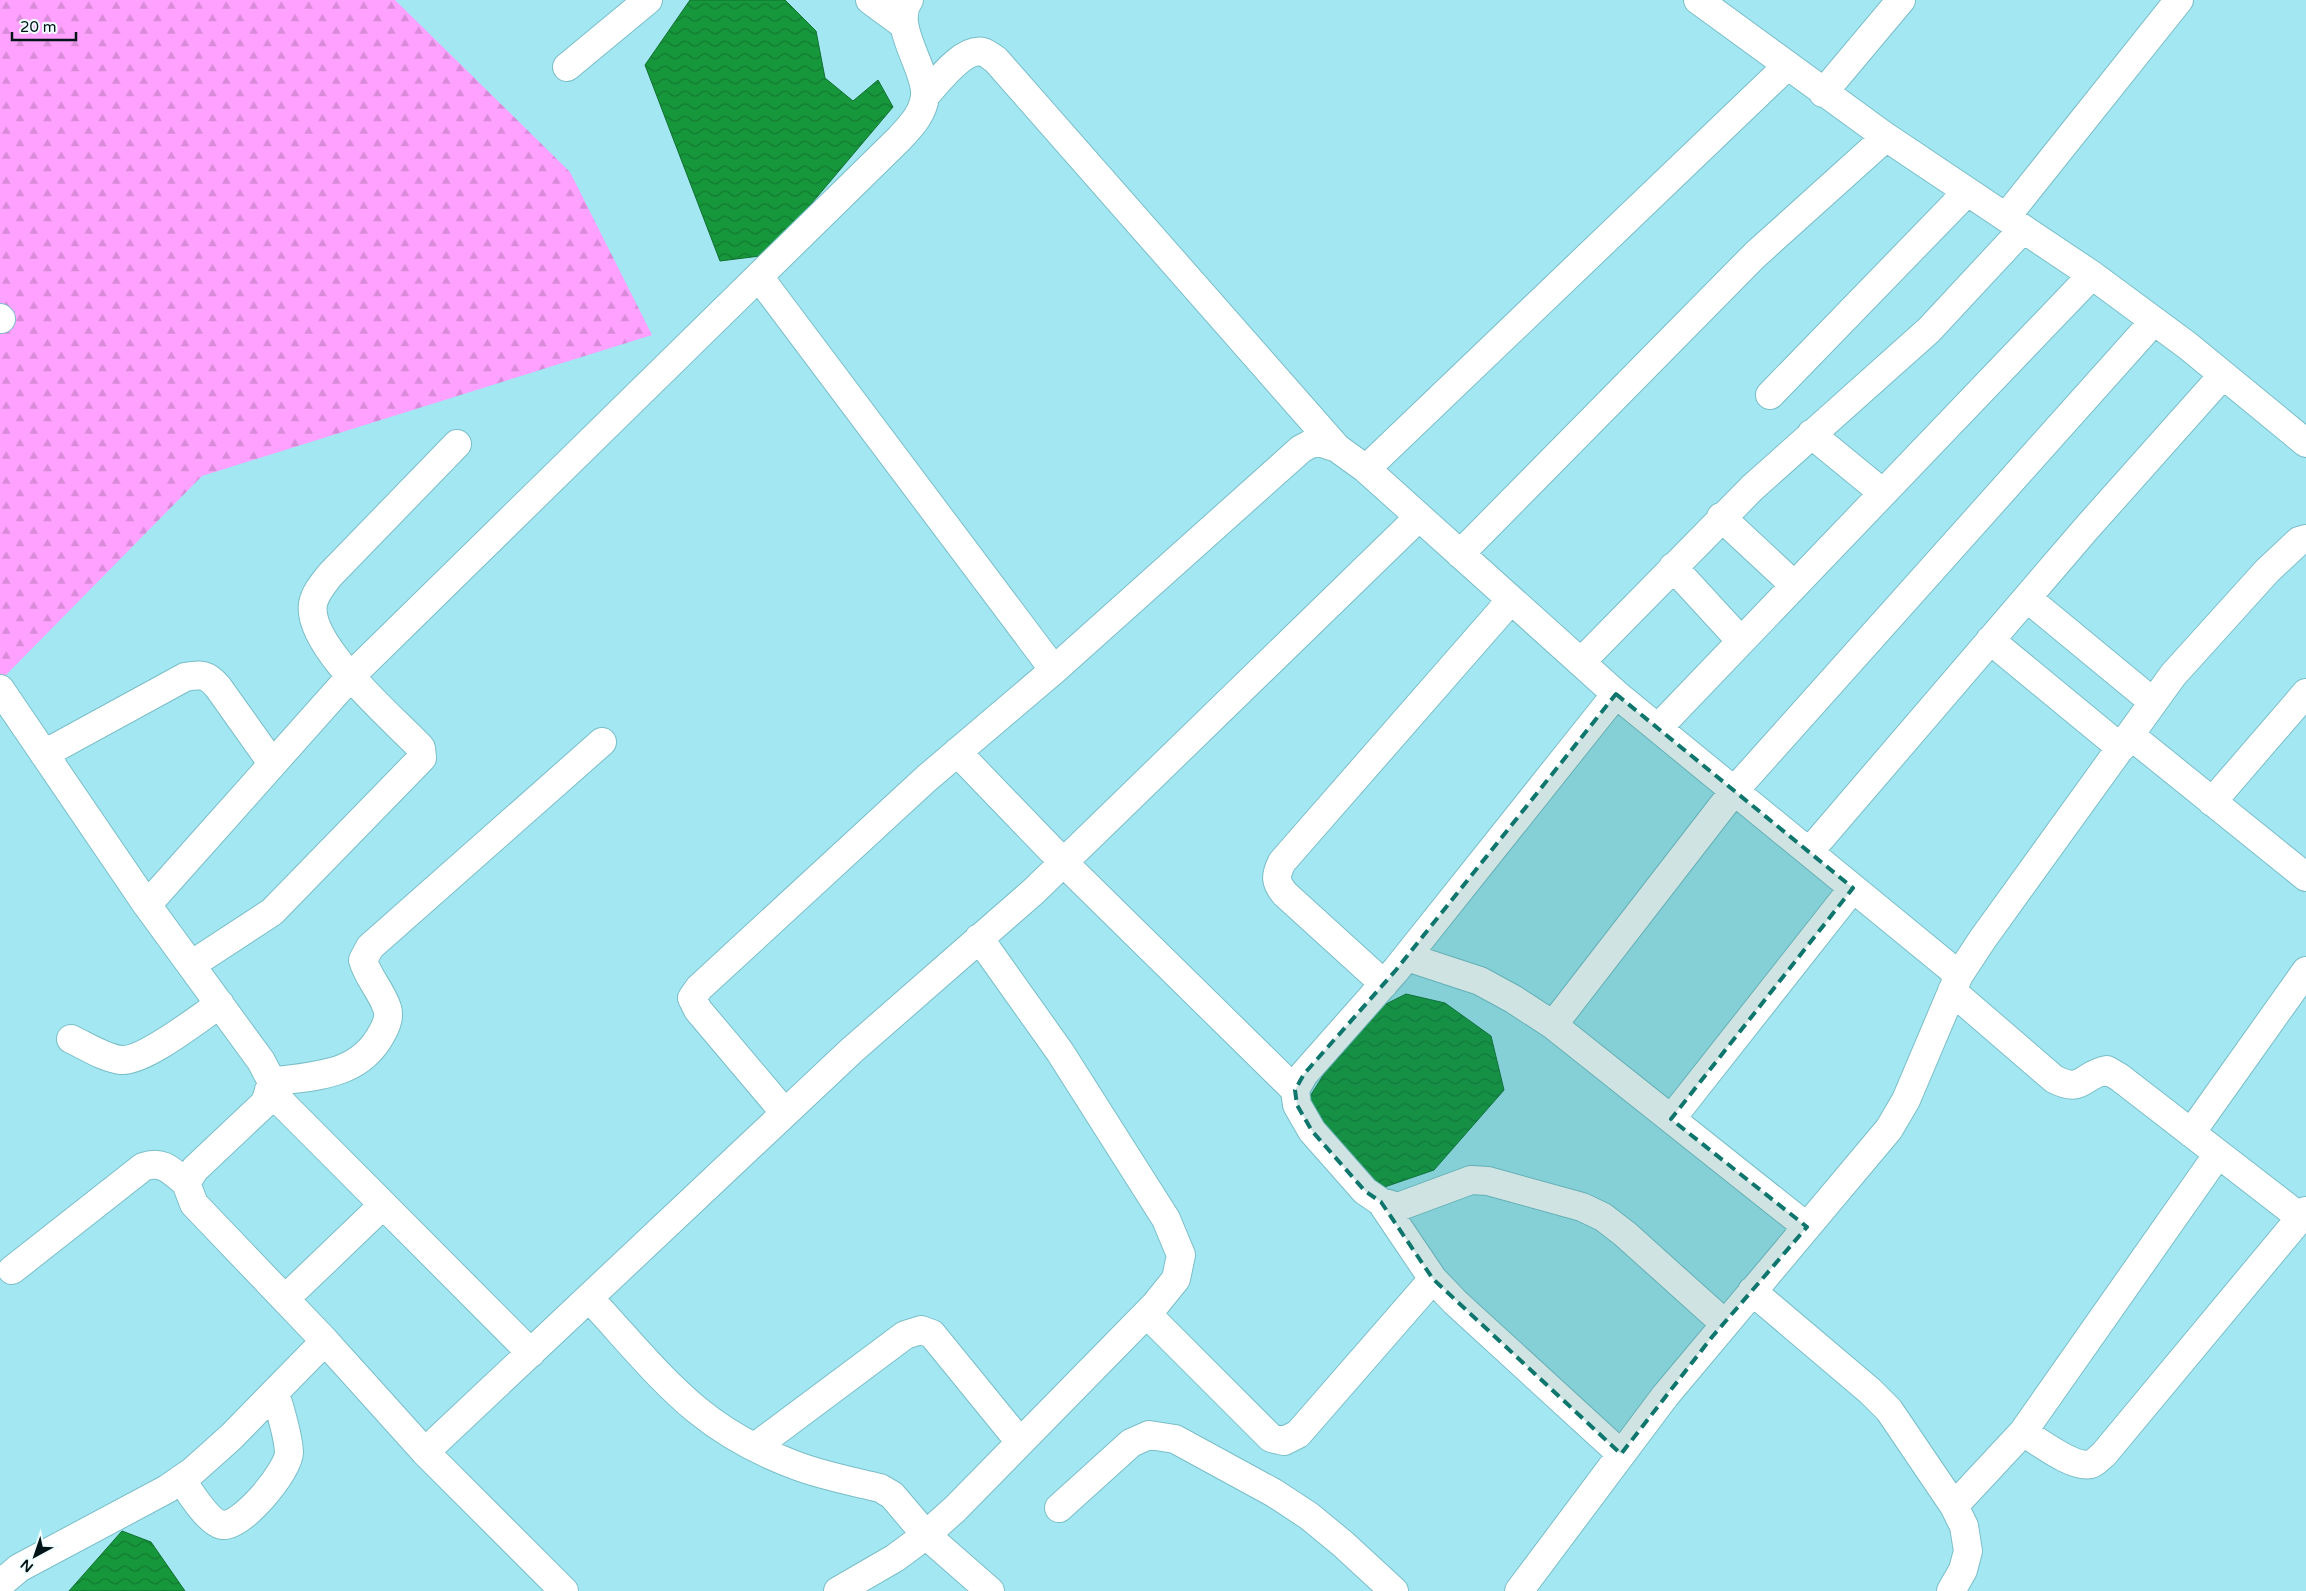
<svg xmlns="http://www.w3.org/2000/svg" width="2306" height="1591" font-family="'Varela Round',sans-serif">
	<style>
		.forest { fill: url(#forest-firs) }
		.water { fill: url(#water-waves); stroke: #107030 }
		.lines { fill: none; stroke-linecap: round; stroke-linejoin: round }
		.minor-casing { stroke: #7abec8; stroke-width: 30 }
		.minor { stroke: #fff; stroke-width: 28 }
		.marked { fill: #0f766e; fill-opacity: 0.2; stroke: #0f766e; stroke-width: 4; stroke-dasharray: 10 6; stroke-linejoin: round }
	</style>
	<defs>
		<pattern id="forest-firs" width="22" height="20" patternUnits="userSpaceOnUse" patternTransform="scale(1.25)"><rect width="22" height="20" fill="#ffa1fe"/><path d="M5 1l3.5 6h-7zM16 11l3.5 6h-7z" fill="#d98ad9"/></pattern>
		<pattern id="water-waves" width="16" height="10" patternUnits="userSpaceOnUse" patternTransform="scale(1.25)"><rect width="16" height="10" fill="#17973b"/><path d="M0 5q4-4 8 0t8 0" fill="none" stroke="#127a31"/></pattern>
	</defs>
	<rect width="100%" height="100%" fill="#a2e7f1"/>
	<path class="forest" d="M 0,0 L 395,0 L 570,172 L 652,335 L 202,476 L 0,681 Z"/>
	<path class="water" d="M 690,0 L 785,0 L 816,31 L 825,78 L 853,101 L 878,80 L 893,107 L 768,255 L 720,261 L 645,65 Z
		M 1406,994 L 1445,1003 L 1491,1036 L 1504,1090 L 1434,1170 L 1373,1191 L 1302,1109 L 1360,1017 Z
		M 122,1531 L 151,1542 L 185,1591 L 69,1591 Z"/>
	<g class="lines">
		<defs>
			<path id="minor" d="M 870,0 L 904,25
				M 1698,0 L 1886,137 L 2092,275 L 2188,346 L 2306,443
				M 567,67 L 648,0
				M 1823,93 L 1901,0
				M 925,96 C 937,83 963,47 983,52 C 987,53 993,58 996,60 L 1337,448
				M 2006,217 L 2179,0
				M 759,277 L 1054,670
				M 0,318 L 1,319
				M 1770,395 L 1967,192
				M 1811,434 L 1883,493
				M 1366,469 L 1786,67
				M 1721,517 L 1794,585
				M 1460,554 L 1755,255 L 1886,137
				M 1673,567 L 1741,641
				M 2027,598 L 2153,702
				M 1990,640 L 2121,748
				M 1581,662 L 1752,488 L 1929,330 L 2023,229
				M 0,689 L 147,905 L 261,1061 L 272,1082 L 265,1103 L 195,1169 L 186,1183 L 194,1204 L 325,1341 L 425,1452 L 564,1591
				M 1616,694 L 1396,970 L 1304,1074 L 1295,1090 L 1297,1105 L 1312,1131 L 1365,1191 L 1381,1202 L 1398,1207 L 1471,1180 L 1488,1181 L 1582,1207 L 1603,1217 L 1625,1234 L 1724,1323
				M 1658,728 L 2092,275
				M 2130,735 L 2306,877
				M 957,752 L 1063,862 L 1295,1090
				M 44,754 L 185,677 C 201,674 207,674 218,687 L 272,763
				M 2212,802 L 2306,693
				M 1809,852 L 2085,530 L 2223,375
				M 147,905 L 351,676 L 900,138 C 911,126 923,114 925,96 C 928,70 890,25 909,0
				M 1407,957 L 1480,981 L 1513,999 L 1553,1025 L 1807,1227
				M 191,965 L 272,912 L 422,758 L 421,748 C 394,719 306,645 313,604 C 315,593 323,584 330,575 L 457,444
				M 1384,984 L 1285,894 C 1275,882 1275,876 1282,862 L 1511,600
				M 1952,991 L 2054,1079 C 2083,1094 2081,1075 2107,1070 L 2119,1077 L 2300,1217
				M 1553,1025 L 1734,791 L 2154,321
				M 71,1039 C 86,1046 104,1058 121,1060 C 144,1062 199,1018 220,1004
				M 272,1082 C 315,1075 359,1077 382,1033 C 386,1026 390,1016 387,1008 C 381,990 368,978 363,960 L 370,947 L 602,742
				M 269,1090 L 531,1353
				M 785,1113 L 698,1010 L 692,998 L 699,988 L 927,778 L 1054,670 L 1301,449 L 1316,441 L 1337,448 L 1366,469 L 1616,694 L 1959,975
				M 1671,1119 L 1853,888
				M 2191,1133 L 2306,971
				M 1381,1202 L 1433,1279 L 1455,1302 L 1621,1454
				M 12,1270 L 143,1167 C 164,1160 171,1171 186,1183
				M 1752,1291 L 1870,1391 L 1889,1410 L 1954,1506 L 1964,1526 L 1968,1551 L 1963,1570 L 1951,1591
				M 589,1298 C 624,1335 657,1377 697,1410 C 725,1433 758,1451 792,1464 C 819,1475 851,1481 880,1488 L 892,1495 L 926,1535 L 990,1591
				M 285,1299 L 383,1205
				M 1147,1314 L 1271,1438 L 1284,1441 L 1298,1434 L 1433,1279
				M 2023,1432 C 2038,1441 2074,1469 2091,1464 C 2095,1463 2100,1457 2104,1454 L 2306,1211
				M 755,1447 L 905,1335 L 921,1330 L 932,1334 L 1020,1442
				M 425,1452 L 851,1051 L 1034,891 L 1419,517
				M 181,1479 C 189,1491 208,1522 222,1525 C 241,1528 289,1471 289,1452 C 288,1433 280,1411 275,1392
				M 1954,1506 L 2023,1432 L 2218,1154
				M 1059,1508 L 1131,1443 L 1149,1435 L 1175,1439 L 1274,1493 L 1309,1516 L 1343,1544 L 1394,1591
				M 0,1584 L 19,1568 L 167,1489 L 193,1471 L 231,1437 L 325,1341
				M 838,1591 L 895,1558 L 926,1535 L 955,1509 L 1155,1305 L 1176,1279 L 1181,1255 L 1166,1219 L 1060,1052 L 979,938
				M 1519,1591 L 1665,1396 L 1889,1129 L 1906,1100 L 1959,975 L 1982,940 L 2173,675 L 2267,571 L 2299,541 L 2306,539"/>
		</defs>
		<use href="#minor" class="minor-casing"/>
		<use href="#minor" class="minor"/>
	</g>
	<path class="marked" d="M 1616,694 L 1853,888 L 1671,1119 L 1807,1227 L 1712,1337 L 1621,1454 L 1433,1279 L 1381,1202 L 1365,1191 L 1312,1131 L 1297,1105 L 1295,1090 L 1304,1074 L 1396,970 Z"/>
	<g transform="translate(35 1556) rotate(220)" stroke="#f0fdff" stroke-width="4" paint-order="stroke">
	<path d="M0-4L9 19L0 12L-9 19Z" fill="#001418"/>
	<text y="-8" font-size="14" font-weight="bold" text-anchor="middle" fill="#001418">N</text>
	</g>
	<path d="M12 32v8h64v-8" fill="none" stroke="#001418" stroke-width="2.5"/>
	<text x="20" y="32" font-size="15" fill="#001418" stroke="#f0fdff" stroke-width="4" paint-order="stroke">20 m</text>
</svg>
